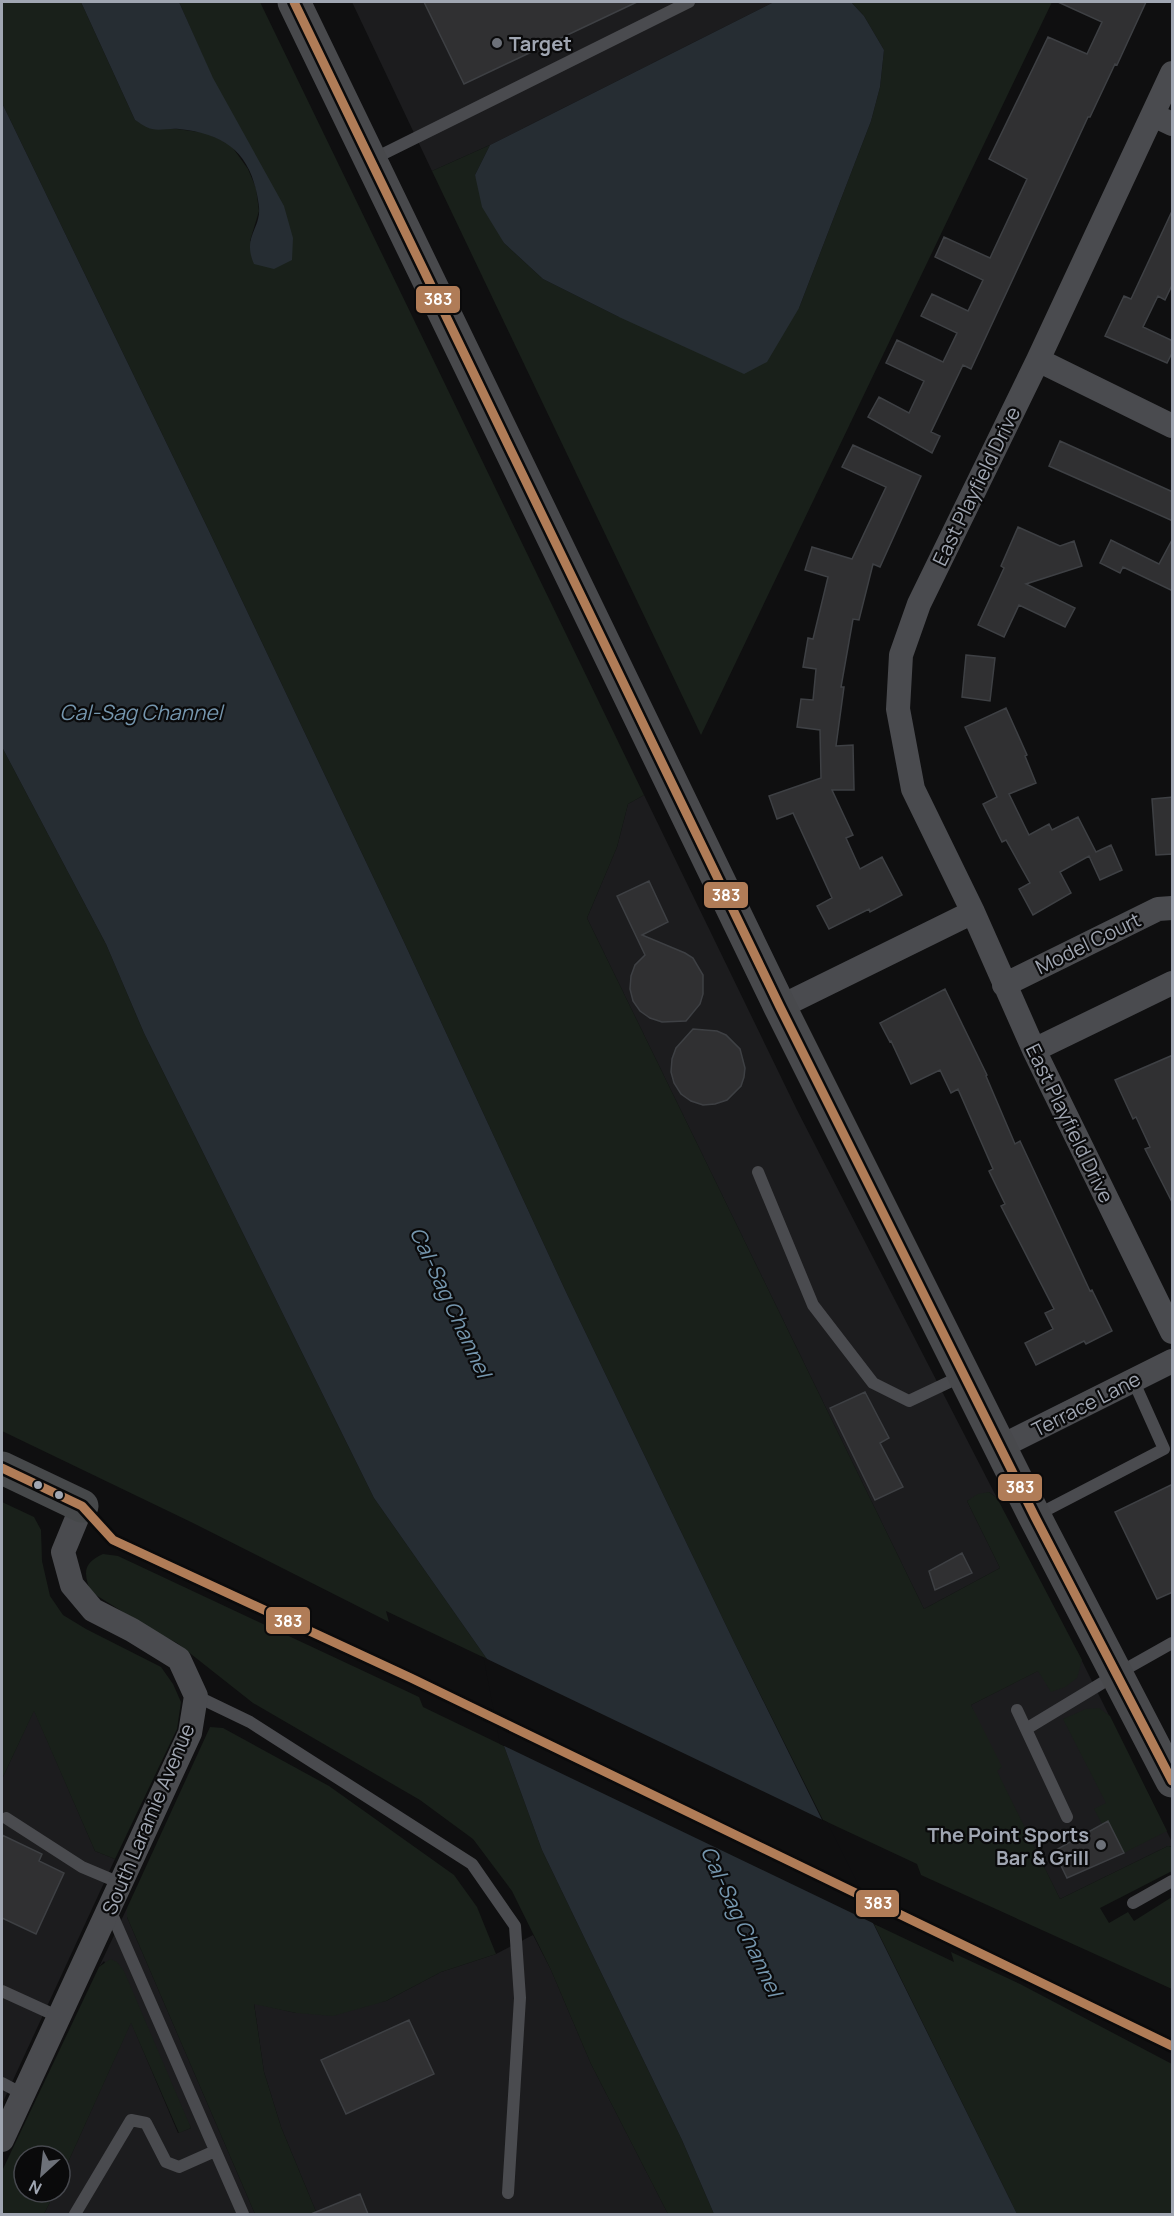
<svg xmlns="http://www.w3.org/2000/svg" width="1174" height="2216" font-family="Manrope,sans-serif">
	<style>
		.built { fill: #1c1c1e }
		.green { fill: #19201a }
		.water { fill: #262d33 }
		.pier { fill: #0f0f10 }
		.building { fill: #303032; stroke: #3e4044; stroke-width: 1.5 }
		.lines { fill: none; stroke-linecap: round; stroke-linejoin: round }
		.service { stroke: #4a4b4f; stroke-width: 12 }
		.minor { stroke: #4a4b4f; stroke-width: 24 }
		.secondary { stroke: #48494c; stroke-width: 33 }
		.primary { stroke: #46484a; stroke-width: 33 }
		.bus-1-casing { stroke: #0a0a0b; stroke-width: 14 }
		.bus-1 { stroke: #b07c57; stroke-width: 9 }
		.poi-dot { fill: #6d7179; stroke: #0a0a0b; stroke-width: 2 }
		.bus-dot { fill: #a0a6b2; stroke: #0a0a0b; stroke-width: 2 }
		.labels { text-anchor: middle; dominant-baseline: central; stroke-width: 4.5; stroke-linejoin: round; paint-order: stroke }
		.poi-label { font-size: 20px; font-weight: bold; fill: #a0a6b2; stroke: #0a0a0b; text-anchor: start }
		.street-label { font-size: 20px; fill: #a0a6b2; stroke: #0a0a0b }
		.water-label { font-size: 21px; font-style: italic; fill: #7596ae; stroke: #0a0a0b }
		.line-badge { stroke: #0a0a0b; stroke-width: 2 }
		.badge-label { font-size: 16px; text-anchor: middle; font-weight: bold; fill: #fff }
	</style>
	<rect width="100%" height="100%" fill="#0f0f10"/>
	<path class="built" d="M 352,2 L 774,2 L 490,145 L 432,171 Z
		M 644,795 L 797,1110 L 997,1498 L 989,1492 L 967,1501 L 1000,1568 L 924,1609 L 587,918 L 617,847 L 628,804 Z
		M 1077,1651 L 1172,1842 L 1172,1846 L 1168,1846 L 1060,1899 L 996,1771 L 971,1705 Z
		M 34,1710 L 95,1851 L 115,1859 L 2,2104 L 2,1779 Z
		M 127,1908 L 127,1917 L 255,2214 L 44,2214 L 55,2192 L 60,2192 L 60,2180 L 131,2022 L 178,2133 L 191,2128 L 104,1961 L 99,1967 Z
		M 533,1935 L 551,1970 L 591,2064 L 668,2214 L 317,2214 L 281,2127 L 264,2072 L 254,2003 L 296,2013 L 386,2001 L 441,1972 L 496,1954 Z"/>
	<path class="green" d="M 2,2 L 81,2 L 135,120 L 152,129 L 177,129 L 206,133 L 230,144 L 248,169 L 256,188 L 259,211 L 250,241 L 292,260 L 179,2 L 260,2 L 644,795 L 628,804 L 617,847 L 587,918 L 924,1609 L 1000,1568 L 967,1501 L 978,1494 L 989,1492 L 997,1498 L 1082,1660 L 1077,1678 L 1065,1687 L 1051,1692 L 1038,1671 L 971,1705 L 1002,1767 L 997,1771 L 1060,1899 L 1168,1846 L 1172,1847 L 1172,1871 L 1100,1908 L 1109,1923 L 1128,1912 L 1134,1921 L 1172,1897 L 1172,1989 L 921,1875 L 917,1864 L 823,1820 L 734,1642 L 566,1292 L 404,942 L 209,531 L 2,103 Z
		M 851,2 L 1052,2 L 701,735 L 432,171 L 490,145 L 475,175 L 504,243 L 543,279 L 619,317 L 799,308 L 871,121 L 880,87 L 884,50 L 864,16 Z
		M 2,747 L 106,944 L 144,1033 L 374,1498 L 487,1659 L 386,1611 L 389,1622 L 193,1523 L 2,1431 Z
		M 2,1502 L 34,1517 L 41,1530 L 42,1561 L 50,1596 L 63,1615 L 86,1629 L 161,1667 L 173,1684 L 181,1702 L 177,1729 L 115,1859 L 95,1851 L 34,1711 L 2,1779 Z
		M 103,1554 L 118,1556 L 419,1697 L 423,1707 L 504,1746 L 542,1850 L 682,2140 L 714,2214 L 668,2214 L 591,2064 L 551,1970 L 512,1891 L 473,1839 L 420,1800 L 253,1703 L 177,1643 L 152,1630 L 91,1592 C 83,1573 83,1563 103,1554 Z
		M 1099,1708 L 1110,1716 L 1167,1831 L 1124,1853 L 1108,1821 L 1102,1824 L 1094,1809 L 1106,1803 L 1063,1719 L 1086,1709 Z
		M 210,1727 L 223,1728 L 329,1786 L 454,1875 L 477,1907 L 496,1954 L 441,1972 L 386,2001 L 333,2016 L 296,2013 L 254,2004 L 264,2072 L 281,2127 L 317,2214 L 255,2214 L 127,1917 L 127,1908 Z
		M 874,1924 L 954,1962 L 951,1952 L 1020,1984 L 1172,2064 L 1172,2214 L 1017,2214 Z
		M 110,1959 L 117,1962 L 124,1971 L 191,2128 L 179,2133 L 131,2023 L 60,2180 L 60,2156 L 24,2156 L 24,2192 L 55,2192 L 44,2214 L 2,2214 L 2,2171 L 99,1967 Z"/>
	<path class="water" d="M 81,2 L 179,2 L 213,78 L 284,206 L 293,238 L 292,260 L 274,269 L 254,264 C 242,237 261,229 259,207 C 253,156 229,134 179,129 C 170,128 160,131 152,129 C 146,128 140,123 135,120 Z
		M 774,2 L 851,2 L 864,16 L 884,50 L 880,87 L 871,121 L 799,308 L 767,362 L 744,374 L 619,317 L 543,279 L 504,243 L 482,207 L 475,175 L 490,145 Z
		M 2,103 L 209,531 L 404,942 L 566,1292 L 734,1642 L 1017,2214 L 714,2214 L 682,2140 L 542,1850 L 504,1746 L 487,1659 L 374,1498 L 144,1033 L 106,944 L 2,747 Z"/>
	<path class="pier" d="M 481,1656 L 827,1822 L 879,1926 L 500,1744 L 484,1660 Z"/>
	<path class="building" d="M 424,2 L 637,2 L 464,84 Z
		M 1058,2 L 1146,2 L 1117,65 L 1115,64 L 1090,117 L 1088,117 L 971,369 L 963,365 L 931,432 L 940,436 L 932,453 L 868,417 L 879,397 L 909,413 L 924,381 L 886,363 L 897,340 L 943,362 L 957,333 L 921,316 L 932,294 L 968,311 L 983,280 L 935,257 L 944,237 L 990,258 L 1027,179 L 989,159 L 1048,37 L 1087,54 L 1102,22 Z
		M 1173,209 L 1173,283 L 1165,300 L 1158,296 L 1143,327 L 1173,341 L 1173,351 L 1167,363 L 1105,336 L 1124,296 L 1131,299 Z
		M 1060,441 L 1173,492 L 1173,521 L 1049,466 Z
		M 853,445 L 921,476 L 880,567 L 873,564 L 859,620 L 853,619 L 841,687 L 844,687 L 836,746 L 853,745 L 854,790 L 832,790 L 853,835 L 846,838 L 860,869 L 882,857 L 902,895 L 870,912 L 869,909 L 829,929 L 817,906 L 832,898 L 793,813 L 777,819 L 769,796 L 821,778 L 820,730 L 797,727 L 801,699 L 813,700 L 816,669 L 803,667 L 808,638 L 813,639 L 828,577 L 805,570 L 812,547 L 852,559 L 886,487 L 842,467 Z
		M 1018,527 L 1060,546 L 1074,541 L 1082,566 L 1026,584 L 1075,608 L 1065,627 L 1019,605 L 1004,637 L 978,625 L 1004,568 L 1001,566 Z
		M 1173,538 L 1173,591 L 1123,567 L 1120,573 L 1100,563 L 1111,540 L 1159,564 Z
		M 966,655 L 995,658 L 990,701 L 962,697 Z
		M 1006,708 L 1027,755 L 1025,756 L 1036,783 L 1009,794 L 1029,835 L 1049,824 L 1052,830 L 1078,817 L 1096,852 L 1111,845 L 1122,870 L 1100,880 L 1089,856 L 1060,872 L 1071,893 L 1033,915 L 1019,889 L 1030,883 L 1006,840 L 1002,842 L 983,804 L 997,797 L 965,727 Z
		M 1173,797 L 1173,854 L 1156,855 L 1152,799 Z
		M 649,881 L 668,922 L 642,935 L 685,953 L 693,958 L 703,975 L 703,994 L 700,1004 L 686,1021 L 662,1022 L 650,1018 L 640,1011 L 633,1001 L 630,989 L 631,976 L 635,965 L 645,955 L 617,896 Z
		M 945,989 L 987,1075 L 986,1076 L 1015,1144 L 1020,1141 L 1090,1291 L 1092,1290 L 1112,1331 L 1086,1344 L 1084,1341 L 1036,1365 L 1025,1343 L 1053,1329 L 1045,1313 L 1054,1309 L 1001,1206 L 1005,1204 L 989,1171 L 993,1169 L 958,1089 L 951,1093 L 940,1070 L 911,1084 L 891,1041 L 890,1042 L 880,1023 Z
		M 693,1029 L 717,1031 L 726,1035 L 740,1049 L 745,1068 L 744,1077 L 741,1086 L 727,1100 L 715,1104 L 703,1105 L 691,1101 L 681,1094 L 674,1083 L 671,1072 L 672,1059 L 676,1048 Z
		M 1173,1055 L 1173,1204 L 1145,1149 L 1150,1147 L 1136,1117 L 1133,1119 L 1115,1080 Z
		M 865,1392 L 889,1438 L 880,1443 L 903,1487 L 875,1500 L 830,1408 Z
		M 1173,1484 L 1173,1592 L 1157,1599 L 1115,1512 Z
		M 962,1553 L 972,1573 L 935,1590 L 929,1571 Z
		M 1108,1821 L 1124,1853 L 1067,1878 L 1054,1851 Z
		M 2,1835 L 42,1854 L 39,1861 L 64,1873 L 36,1934 L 2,1918 Z
		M 409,2020 L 434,2074 L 346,2114 L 321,2060 Z
		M 360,2194 L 368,2214 L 311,2214 Z"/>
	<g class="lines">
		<path class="service" d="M 371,160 L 689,2
			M 758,1172 L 813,1305 L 873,1383 L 909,1401 L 964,1375
			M 1035,1516 L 1164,1449 L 1133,1380
			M 196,1696 L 250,1722 L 472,1864 L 515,1926 L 520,1998 L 508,2193
			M 1017,1710 L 1067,1817
			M 1026,1729 L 1117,1674 L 1172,1643
			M 6,1818 L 82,1867 L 120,1883
			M 1133,1903 L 1172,1881
			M 110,1910 L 243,2214
			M 2,1991 L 59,2017
			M 2,2083 L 23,2094
			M 75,2214 L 131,2120 L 146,2123 L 166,2162 L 179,2167 L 215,2151"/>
		<path class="minor" d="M 1172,73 L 1038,360 L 919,604 L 901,655 L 898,709 L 913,789 L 973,912 L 1034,1050 L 1172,1332
			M 1153,115 L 1172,124
			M 1038,360 L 1172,426
			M 1004,985 L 1158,909 L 1172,908
			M 780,1007 L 973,912
			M 1034,1050 L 1172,983
			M 1000,1447 L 1172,1361
			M 2,2140 L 190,1733 L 196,1696 L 179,1659 L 132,1630 L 93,1610 L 72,1585 L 63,1552 L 82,1506"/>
		<path class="secondary" d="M 294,2 L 780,1007 L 1035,1517 L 1172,1781"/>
		<path class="primary" d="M 2,1468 L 82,1506"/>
		<defs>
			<path id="bus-1" d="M 294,2 L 780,1007 L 1035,1517 L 1172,1781
				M 2,1468 L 82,1506 L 113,1540 L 411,1678 L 1172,2046"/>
		</defs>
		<use href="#bus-1" class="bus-1-casing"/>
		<use href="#bus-1" class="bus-1"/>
	</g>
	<g class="poi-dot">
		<circle cx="497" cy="43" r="6"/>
		<circle cx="1101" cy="1845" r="6"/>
	</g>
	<g class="bus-dot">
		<circle cx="38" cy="1485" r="5"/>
		<circle cx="59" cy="1495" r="5"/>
	</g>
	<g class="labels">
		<g class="poi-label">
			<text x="509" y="43">Target</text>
			<text x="1089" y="1834" text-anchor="end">The Point Sports<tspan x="1089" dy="23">Bar &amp; Grill</tspan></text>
		</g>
		<g class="street-label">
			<text transform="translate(976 486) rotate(-64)">East Playfield Drive</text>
			<text transform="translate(1088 943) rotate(-26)">Model Court</text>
			<text transform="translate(1070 1123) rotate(64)">East Playfield Drive</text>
			<text transform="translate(1086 1404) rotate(-27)">Terrace Lane</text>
			<text transform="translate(148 1819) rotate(-67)">South Laramie Avenue</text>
		</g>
		<g class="water-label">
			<text x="141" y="712">Cal-Sag Channel</text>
			<text transform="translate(451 1302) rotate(65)">Cal-Sag Channel</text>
			<text transform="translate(742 1921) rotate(65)">Cal-Sag Channel</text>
		</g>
	</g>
	<g class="line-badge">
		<rect x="415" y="285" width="46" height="29" rx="6" fill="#b07c57"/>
		<rect x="703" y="881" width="46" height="28" rx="6" fill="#b07c57"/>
		<rect x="997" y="1473" width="46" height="29" rx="6" fill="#b07c57"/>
		<rect x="265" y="1606" width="46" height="29" rx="6" fill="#b07c57"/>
		<rect x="855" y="1889" width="45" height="29" rx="6" fill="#b07c57"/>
	</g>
	<g class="badge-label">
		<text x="438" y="305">383</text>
		<text x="726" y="901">383</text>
		<text x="1020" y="1493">383</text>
		<text x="288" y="1627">383</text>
		<text x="878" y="1909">383</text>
	</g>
	<rect width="1174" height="2216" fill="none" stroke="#a0a6b2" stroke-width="6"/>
	<g transform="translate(42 2174) rotate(207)"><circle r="28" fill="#0a0a0b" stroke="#46484e" stroke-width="1.5"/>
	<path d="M0-4.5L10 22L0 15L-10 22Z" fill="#6d7179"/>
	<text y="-9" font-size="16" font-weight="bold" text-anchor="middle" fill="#a0a6b2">N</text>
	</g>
</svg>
